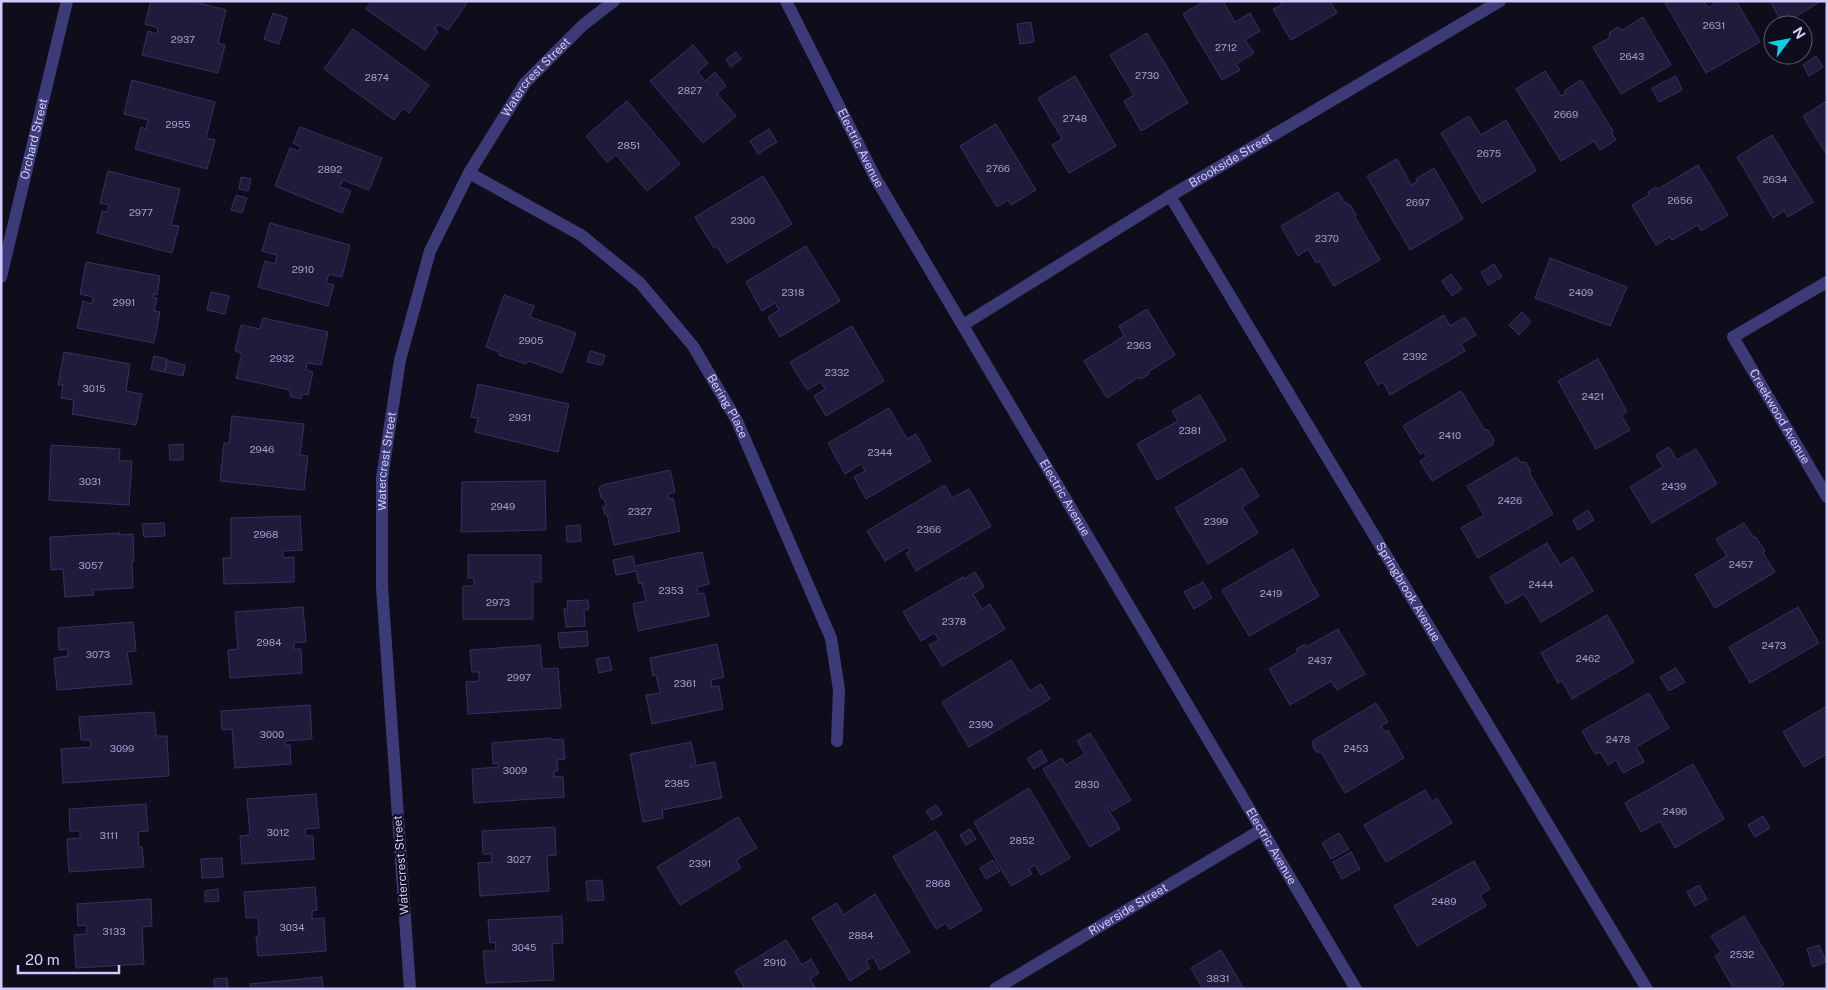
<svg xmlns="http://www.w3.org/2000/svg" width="1828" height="990" font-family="'Public Sans',sans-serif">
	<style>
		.building { fill: #211a3b; stroke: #392e65 }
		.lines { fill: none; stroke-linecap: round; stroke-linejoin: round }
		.minor { stroke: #3d3b77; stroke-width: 12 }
		.labels { text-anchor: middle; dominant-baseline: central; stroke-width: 4; stroke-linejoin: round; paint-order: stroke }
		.number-label { font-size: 10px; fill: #a49fcb }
		.street-label { font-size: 12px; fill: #d0cbfb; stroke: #0f0d1c }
	</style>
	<rect width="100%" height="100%" fill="#0f0d1c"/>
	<path class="building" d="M 151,1 L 191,1 L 226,10 L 218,43 L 225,45 L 218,73 L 142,55 L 148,31 L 157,34 L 158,28 L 145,24 Z
		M 372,1 L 465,1 L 467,3 L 448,30 L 438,24 L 435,29 L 438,32 L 425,50 L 366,9 Z
		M 1204,1 L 1223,1 L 1235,22 L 1250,13 L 1260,31 L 1245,40 L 1254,53 L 1236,64 L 1240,70 L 1222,80 L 1183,14 Z
		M 1280,1 L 1330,1 L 1337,13 L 1291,40 L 1273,9 L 1282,5 Z
		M 1664,1 L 1704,1 L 1708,8 L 1714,5 L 1713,2 L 1715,1 L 1736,1 L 1760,42 L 1706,73 Z
		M 1770,1 L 1821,1 L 1783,24 Z
		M 273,13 L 287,18 L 279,44 L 264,39 Z
		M 1643,17 L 1671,65 L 1621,94 L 1593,47 L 1609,38 L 1610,32 L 1618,27 L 1622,30 Z
		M 1031,22 L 1034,42 L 1020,44 L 1017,24 Z
		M 353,29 L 429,85 L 409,113 L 403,108 L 394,120 L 324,69 Z
		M 1147,33 L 1188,103 L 1141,131 L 1124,101 L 1134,95 L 1110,55 Z
		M 693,45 L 708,63 L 698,72 L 705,81 L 715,72 L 726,86 L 717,94 L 736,116 L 703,143 L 650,81 Z
		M 736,52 L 741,59 L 731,67 L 726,59 Z
		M 1816,56 L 1823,67 L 1809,76 L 1803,65 Z
		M 1545,71 L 1561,96 L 1566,93 L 1564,91 L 1581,80 L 1613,131 L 1611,132 L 1616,140 L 1600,150 L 1594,141 L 1561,161 L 1516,89 Z
		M 1075,76 L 1116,146 L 1069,173 L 1052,145 L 1062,139 L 1038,98 Z
		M 1676,76 L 1682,90 L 1659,102 L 1652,88 Z
		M 132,80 L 215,102 L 206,138 L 215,140 L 207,169 L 135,149 L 141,127 L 146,129 L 148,120 L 124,114 Z
		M 627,101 L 680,164 L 647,191 L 616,155 L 607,162 L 586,136 Z
		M 1827,101 L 1827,155 L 1803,116 Z
		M 1469,116 L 1481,135 L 1506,120 L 1536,171 L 1482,203 L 1441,133 Z
		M 996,124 L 1036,190 L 1011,205 L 1008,200 L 997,207 L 960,146 Z
		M 300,127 L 382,158 L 369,190 L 343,180 L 340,187 L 351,191 L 342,213 L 275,186 L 290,148 L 299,151 L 301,147 L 293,143 Z
		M 769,129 L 777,142 L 758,154 L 750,141 Z
		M 1772,135 L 1813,202 L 1788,217 L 1784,211 L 1773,218 L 1737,157 Z
		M 1397,159 L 1411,185 L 1417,182 L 1416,179 L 1434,168 L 1463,219 L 1410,250 L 1367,176 Z
		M 1698,165 L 1728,215 L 1701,231 L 1698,225 L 1672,240 L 1670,237 L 1656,245 L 1632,205 L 1649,195 L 1648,192 L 1656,187 L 1658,189 Z
		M 108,171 L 180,189 L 171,225 L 179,226 L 172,253 L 97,233 L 102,211 L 107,212 L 109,205 L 100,203 Z
		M 763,176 L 792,224 L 727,263 L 717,246 L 714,248 L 695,217 Z
		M 241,177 L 251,179 L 248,191 L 239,189 Z
		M 1338,192 L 1345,203 L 1350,205 L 1356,215 L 1355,217 L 1380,260 L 1334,286 L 1319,261 L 1316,263 L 1308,249 L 1298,256 L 1281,226 Z
		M 236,195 L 247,198 L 242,213 L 231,210 Z
		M 270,223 L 350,245 L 342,277 L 329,274 L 326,283 L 334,285 L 328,306 L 258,287 L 265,261 L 275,264 L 277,255 L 262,251 Z
		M 806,246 L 840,301 L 780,337 L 768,317 L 779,310 L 775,303 L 762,311 L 746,282 Z
		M 1550,258 L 1627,287 L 1610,326 L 1535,298 Z
		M 86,262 L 160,276 L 157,295 L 154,294 L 153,298 L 157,298 L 154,311 L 160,312 L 154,343 L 77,328 L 83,301 L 92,304 L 93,297 L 80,294 Z
		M 1494,264 L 1502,277 L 1488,285 L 1481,272 Z
		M 1451,274 L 1462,289 L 1452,296 L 1442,281 Z
		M 211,292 L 229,296 L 225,314 L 207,310 Z
		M 504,295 L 534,306 L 530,317 L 576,333 L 562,373 L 528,361 L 526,364 L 499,355 L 499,352 L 486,347 Z
		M 1147,309 L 1175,355 L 1148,372 L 1149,374 L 1140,379 L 1139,377 L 1107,398 L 1084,361 L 1124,336 L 1119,326 Z
		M 1522,312 L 1531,322 L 1519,335 L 1509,325 Z
		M 1444,315 L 1450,326 L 1465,317 L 1476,335 L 1461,344 L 1465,351 L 1390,395 L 1383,382 L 1378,385 L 1365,362 Z
		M 263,318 L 328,332 L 321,365 L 307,363 L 306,370 L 313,372 L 308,395 L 303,394 L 301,399 L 290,396 L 290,390 L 236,378 L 242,353 L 235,351 L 241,325 L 260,329 Z
		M 852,326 L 884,381 L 826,416 L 814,396 L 825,389 L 821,382 L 807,390 L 790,362 Z
		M 590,351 L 605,355 L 602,365 L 587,362 Z
		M 64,352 L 130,364 L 126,391 L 142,394 L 136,425 L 72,414 L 74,400 L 61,398 L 63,385 L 58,385 Z
		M 154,356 L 167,359 L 164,372 L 151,369 Z
		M 1598,359 L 1627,412 L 1621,415 L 1630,430 L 1596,449 L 1558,381 Z
		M 168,361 L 185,365 L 183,376 L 165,372 Z
		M 478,384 L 569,404 L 558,452 L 475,432 L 478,418 L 471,417 Z
		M 1461,391 L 1484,429 L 1488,430 L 1494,440 L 1492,445 L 1432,481 L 1420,461 L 1427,457 L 1424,452 L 1420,454 L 1403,426 Z
		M 1200,395 L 1226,440 L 1157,480 L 1137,444 L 1178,421 L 1172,411 Z
		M 889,408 L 907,439 L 916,434 L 931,461 L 866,499 L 854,477 L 865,471 L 861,464 L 845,474 L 828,443 Z
		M 232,416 L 304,424 L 300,455 L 308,456 L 304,490 L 220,481 L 224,443 L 229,443 Z
		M 183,444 L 183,460 L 170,460 L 169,445 Z
		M 51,445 L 120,449 L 119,461 L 132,461 L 129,505 L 49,500 Z
		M 1669,447 L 1677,460 L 1696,449 L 1717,484 L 1652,523 L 1630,487 L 1663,467 L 1656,455 Z
		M 1517,457 L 1520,462 L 1526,462 L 1530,470 L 1530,474 L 1553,514 L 1478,558 L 1461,528 L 1484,515 L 1467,486 Z
		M 1242,468 L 1259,496 L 1242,507 L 1258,533 L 1208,564 L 1175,508 Z
		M 670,470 L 675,492 L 668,494 L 669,499 L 673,498 L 680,531 L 614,545 L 607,514 L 605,515 L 603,507 L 606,506 L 605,500 L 601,498 L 599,488 L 602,485 Z
		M 545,481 L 546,530 L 461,532 L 462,482 Z
		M 945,485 L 952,498 L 969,489 L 991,526 L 916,571 L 906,553 L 910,551 L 908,547 L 885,561 L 867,531 Z
		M 1588,510 L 1594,520 L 1578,530 L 1573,520 Z
		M 300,516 L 302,550 L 283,551 L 283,558 L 294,557 L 294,582 L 224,584 L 223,558 L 231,558 L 231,518 Z
		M 164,523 L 165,536 L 144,537 L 142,524 Z
		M 1744,523 L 1754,538 L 1756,537 L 1765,551 L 1763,553 L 1775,572 L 1715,608 L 1695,575 L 1727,556 L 1716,539 Z
		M 580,525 L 581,541 L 567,542 L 566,526 Z
		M 120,533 L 119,535 L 133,534 L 134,561 L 132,561 L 133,588 L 93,590 L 94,595 L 65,597 L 63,569 L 51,570 L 50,537 Z
		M 1547,543 L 1560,565 L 1573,557 L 1593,591 L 1541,622 L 1524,594 L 1506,604 L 1490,577 Z
		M 1293,549 L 1319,596 L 1249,636 L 1222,590 Z
		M 702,552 L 709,584 L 697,587 L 698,594 L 704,593 L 709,616 L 638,631 L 633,604 L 646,601 L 642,583 L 639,584 L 636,571 L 616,575 L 613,560 L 633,556 L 635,566 Z
		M 468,555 L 541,555 L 541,582 L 533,582 L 533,619 L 463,619 L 463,586 L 474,586 L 474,578 L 468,578 Z
		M 975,572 L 984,587 L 973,594 L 982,609 L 990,604 L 1005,629 L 942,666 L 929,645 L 939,640 L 934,633 L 921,641 L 903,612 L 963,577 L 964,579 Z
		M 1203,582 L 1212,598 L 1194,609 L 1184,592 Z
		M 588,600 L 589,609 L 584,610 L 585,626 L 566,627 L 564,609 L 568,609 L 567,601 Z
		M 303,607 L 306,642 L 294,643 L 294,649 L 301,649 L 302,673 L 230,678 L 228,650 L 238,649 L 235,612 Z
		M 1798,607 L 1819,643 L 1750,683 L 1729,647 Z
		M 1607,615 L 1634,662 L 1572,699 L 1562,681 L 1558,683 L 1541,653 Z
		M 133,622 L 136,651 L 127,652 L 132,684 L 57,690 L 54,658 L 68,656 L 68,649 L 59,650 L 58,628 Z
		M 1338,629 L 1365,674 L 1337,690 L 1331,681 L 1290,705 L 1269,669 L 1298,652 L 1296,649 L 1305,644 L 1306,647 Z
		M 587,631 L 588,646 L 560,648 L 558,633 Z
		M 717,644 L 724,677 L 711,680 L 712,687 L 719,686 L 723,709 L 652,724 L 646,695 L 660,693 L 656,675 L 653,676 L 650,658 Z
		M 540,645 L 542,669 L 558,668 L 561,708 L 468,714 L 466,682 L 479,681 L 479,672 L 472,672 L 470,650 Z
		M 609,657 L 612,670 L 599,673 L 596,659 Z
		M 1011,660 L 1030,691 L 1041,684 L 1050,699 L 969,747 L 942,702 Z
		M 1676,668 L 1685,682 L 1669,691 L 1660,677 Z
		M 1649,693 L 1669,728 L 1636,747 L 1644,762 L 1623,773 L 1616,760 L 1608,765 L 1600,752 L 1595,754 L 1582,731 Z
		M 1376,703 L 1388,722 L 1381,726 L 1385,732 L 1388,730 L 1404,758 L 1345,793 L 1321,752 L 1316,752 L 1312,744 L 1314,740 Z
		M 310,705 L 312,739 L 285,741 L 285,745 L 290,745 L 291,764 L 235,768 L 232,729 L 222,730 L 221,711 Z
		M 1827,706 L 1827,754 L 1804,767 L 1783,732 Z
		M 154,712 L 156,736 L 167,736 L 169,776 L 63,783 L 61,749 L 91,747 L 90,740 L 81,740 L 79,717 Z
		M 1090,733 L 1131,800 L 1112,811 L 1110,806 L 1107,807 L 1120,829 L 1090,847 L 1043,769 L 1062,758 L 1066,765 L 1085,754 L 1077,741 Z
		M 551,738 L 551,740 L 563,739 L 565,759 L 557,760 L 558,771 L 554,771 L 554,777 L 563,776 L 564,797 L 474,803 L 472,769 L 499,767 L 498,763 L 493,764 L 492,743 Z
		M 691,742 L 696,764 L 690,765 L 690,767 L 715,762 L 722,798 L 662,810 L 663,818 L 643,822 L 630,754 Z
		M 1041,750 L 1047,761 L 1034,769 L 1027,759 Z
		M 1693,764 L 1724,819 L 1675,848 L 1660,821 L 1641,832 L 1625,803 Z
		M 1029,788 L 1070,858 L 1041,875 L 1035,865 L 1029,869 L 1032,874 L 1011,886 L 974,822 Z
		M 1425,790 L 1432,802 L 1437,798 L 1452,823 L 1386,862 L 1364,825 Z
		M 316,794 L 319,828 L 305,829 L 306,836 L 313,836 L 314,859 L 242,864 L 240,836 L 250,835 L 247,799 Z
		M 146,804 L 148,831 L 138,832 L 139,847 L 142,847 L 144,867 L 69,872 L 67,839 L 80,838 L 80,831 L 70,831 L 69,809 Z
		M 936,805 L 942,814 L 932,820 L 926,811 Z
		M 1763,816 L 1770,828 L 1755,837 L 1748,825 Z
		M 738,817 L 757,848 L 736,860 L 741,868 L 680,905 L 657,867 Z
		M 555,827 L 556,855 L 547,856 L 549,891 L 480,896 L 478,863 L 492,862 L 491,854 L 483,854 L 482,831 Z
		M 970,829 L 976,839 L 966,845 L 960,835 Z
		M 936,831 L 982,910 L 950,929 L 946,923 L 936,929 L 893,857 Z
		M 1339,833 L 1349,849 L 1331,859 L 1322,843 Z
		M 1351,852 L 1360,869 L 1342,879 L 1333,862 Z
		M 222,858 L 223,877 L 202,878 L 201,859 Z
		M 993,860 L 1000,871 L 986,879 L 980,868 Z
		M 1474,861 L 1490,889 L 1480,895 L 1486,906 L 1417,946 L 1394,906 Z
		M 602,880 L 604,900 L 588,901 L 586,881 Z
		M 1699,885 L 1707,899 L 1695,906 L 1687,892 Z
		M 315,887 L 317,910 L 312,911 L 312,919 L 324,918 L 326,951 L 258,956 L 256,936 L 259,936 L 258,917 L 246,918 L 244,892 Z
		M 218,889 L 219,901 L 205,902 L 205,891 Z
		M 875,894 L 910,952 L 880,970 L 873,957 L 866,961 L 870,968 L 850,981 L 812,918 L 837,903 L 843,915 Z
		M 151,899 L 152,926 L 142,927 L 144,964 L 76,968 L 74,935 L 87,934 L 86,925 L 78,926 L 77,904 Z
		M 562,916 L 563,943 L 552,944 L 554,980 L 486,983 L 483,951 L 496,951 L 495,942 L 490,943 L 488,920 Z
		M 1744,916 L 1784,984 L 1776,989 L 1734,989 L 1715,956 L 1721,952 L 1711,936 Z
		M 786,940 L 802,965 L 811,959 L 819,973 L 810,979 L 816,989 L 745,989 L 735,971 Z
		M 1819,945 L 1826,962 L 1813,967 L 1807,949 Z
		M 1221,950 L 1244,989 L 1203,989 L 1191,968 Z
		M 322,977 L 323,989 L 251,989 L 250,984 Z
		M 227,978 L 228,989 L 214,989 L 214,979 Z"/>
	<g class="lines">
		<g class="minor">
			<path id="s1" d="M 786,1 L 876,179 L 1356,989"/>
			<path id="s2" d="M 469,173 L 581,235 L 640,283 L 693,346 L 737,421 L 831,638 L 839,690 L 837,741"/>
			<path id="s3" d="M 1170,196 L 1647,989"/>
			<path id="s4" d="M 1,277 L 67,1"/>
			<path id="s5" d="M 1827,282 L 1733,337 L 1827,497"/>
			<path id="s6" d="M 963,325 L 1170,196 L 1500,1"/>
			<path id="s7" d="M 410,989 L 382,587 L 382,478 L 400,360 L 430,251 L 469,173 L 525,83 L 583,25 L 614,1"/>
			<path id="s8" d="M 995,989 L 1261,830"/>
		</g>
	</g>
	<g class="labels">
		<g class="number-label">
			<text x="1714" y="25">2631</text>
			<text x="183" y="39">2937</text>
			<text x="1226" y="47">2712</text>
			<text x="1632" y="56">2643</text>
			<text x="1147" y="75">2730</text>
			<text x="377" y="77">2874</text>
			<text x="690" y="90">2827</text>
			<text x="1566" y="114">2669</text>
			<text x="1075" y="118">2748</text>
			<text x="178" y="124">2955</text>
			<text x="629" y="145">2851</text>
			<text x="1489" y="153">2675</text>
			<text x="998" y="168">2766</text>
			<text x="330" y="169">2892</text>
			<text x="1775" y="179">2634</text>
			<text x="1680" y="200">2656</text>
			<text x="1418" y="202">2697</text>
			<text x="141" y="212">2977</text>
			<text x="743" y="220">2300</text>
			<text x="1327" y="238">2370</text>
			<text x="303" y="269">2910</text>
			<text x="793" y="292">2318</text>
			<text x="1581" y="292">2409</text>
			<text x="124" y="302">2991</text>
			<text x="531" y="340">2905</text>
			<text x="1139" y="345">2363</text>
			<text x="1415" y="356">2392</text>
			<text x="282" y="358">2932</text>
			<text x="837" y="372">2332</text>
			<text x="94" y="388">3015</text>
			<text x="1593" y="396">2421</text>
			<text x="520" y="417">2931</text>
			<text x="1190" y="430">2381</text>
			<text x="1450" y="435">2410</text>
			<text x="262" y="449">2946</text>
			<text x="880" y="452">2344</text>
			<text x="90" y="481">3031</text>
			<text x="1674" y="486">2439</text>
			<text x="1510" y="500">2426</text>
			<text x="503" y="506">2949</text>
			<text x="640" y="511">2327</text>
			<text x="1216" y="521">2399</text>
			<text x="929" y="529">2366</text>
			<text x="266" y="534">2968</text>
			<text x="1741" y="564">2457</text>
			<text x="91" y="565">3057</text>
			<text x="1541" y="584">2444</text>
			<text x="671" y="590">2353</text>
			<text x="1271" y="593">2419</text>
			<text x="498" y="602">2973</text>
			<text x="954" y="621">2378</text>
			<text x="269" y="642">2984</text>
			<text x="1774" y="645">2473</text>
			<text x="98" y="654">3073</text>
			<text x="1588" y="658">2462</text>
			<text x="1320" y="660">2437</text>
			<text x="519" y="677">2997</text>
			<text x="685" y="683">2361</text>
			<text x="981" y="724">2390</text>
			<text x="272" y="734">3000</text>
			<text x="1618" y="739">2478</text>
			<text x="122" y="748">3099</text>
			<text x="1356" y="748">2453</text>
			<text x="515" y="770">3009</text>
			<text x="677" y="783">2385</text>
			<text x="1087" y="784">2830</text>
			<text x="1675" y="811">2496</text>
			<text x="278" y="832">3012</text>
			<text x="109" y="835">3111</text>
			<text x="1022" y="840">2852</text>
			<text x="519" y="859">3027</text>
			<text x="700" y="863">2391</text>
			<text x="938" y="883">2868</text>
			<text x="1444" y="901">2489</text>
			<text x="292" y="927">3034</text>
			<text x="114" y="931">3133</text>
			<text x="861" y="935">2884</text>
			<text x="524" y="947">3045</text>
			<text x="1742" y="954">2532</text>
			<text x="775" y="962">2910</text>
			<text x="1218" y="978">3831</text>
		</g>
		<g class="street-label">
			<text stroke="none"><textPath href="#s7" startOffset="949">Watercrest Street</textPath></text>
			<text stroke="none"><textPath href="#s4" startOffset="142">Orchard Street</textPath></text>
			<text stroke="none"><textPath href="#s1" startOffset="165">Electric Avenue</textPath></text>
			<text stroke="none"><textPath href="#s6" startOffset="314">Brookside Street</textPath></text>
			<text stroke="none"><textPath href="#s2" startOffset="356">Bering Place</textPath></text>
			<text stroke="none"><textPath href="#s5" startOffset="201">Creekwood Avenue</textPath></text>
			<text stroke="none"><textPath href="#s7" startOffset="529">Watercrest Street</textPath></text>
			<text stroke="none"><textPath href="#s1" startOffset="570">Electric Avenue</textPath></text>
			<text stroke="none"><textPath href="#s3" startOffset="462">Springbrook Avenue</textPath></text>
			<text stroke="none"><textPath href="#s1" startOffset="975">Electric Avenue</textPath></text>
			<text transform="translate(401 865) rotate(-94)">Watercrest Street</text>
			<text stroke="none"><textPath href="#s8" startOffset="155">Riverside Street</textPath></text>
		</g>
	</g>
	<rect width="1828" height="990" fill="none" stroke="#d0cbfb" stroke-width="5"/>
	<g transform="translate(1788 40) rotate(58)"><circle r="24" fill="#0f0d1c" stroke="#5c5975"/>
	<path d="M0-4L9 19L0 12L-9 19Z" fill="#11cde1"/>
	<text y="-8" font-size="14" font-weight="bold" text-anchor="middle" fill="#d0cbfb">N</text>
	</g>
	<path d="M18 965v8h101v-8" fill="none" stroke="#d0cbfb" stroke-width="2.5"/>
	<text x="25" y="965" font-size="15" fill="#d0cbfb" stroke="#0f0d1c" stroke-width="4" paint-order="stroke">20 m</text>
</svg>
